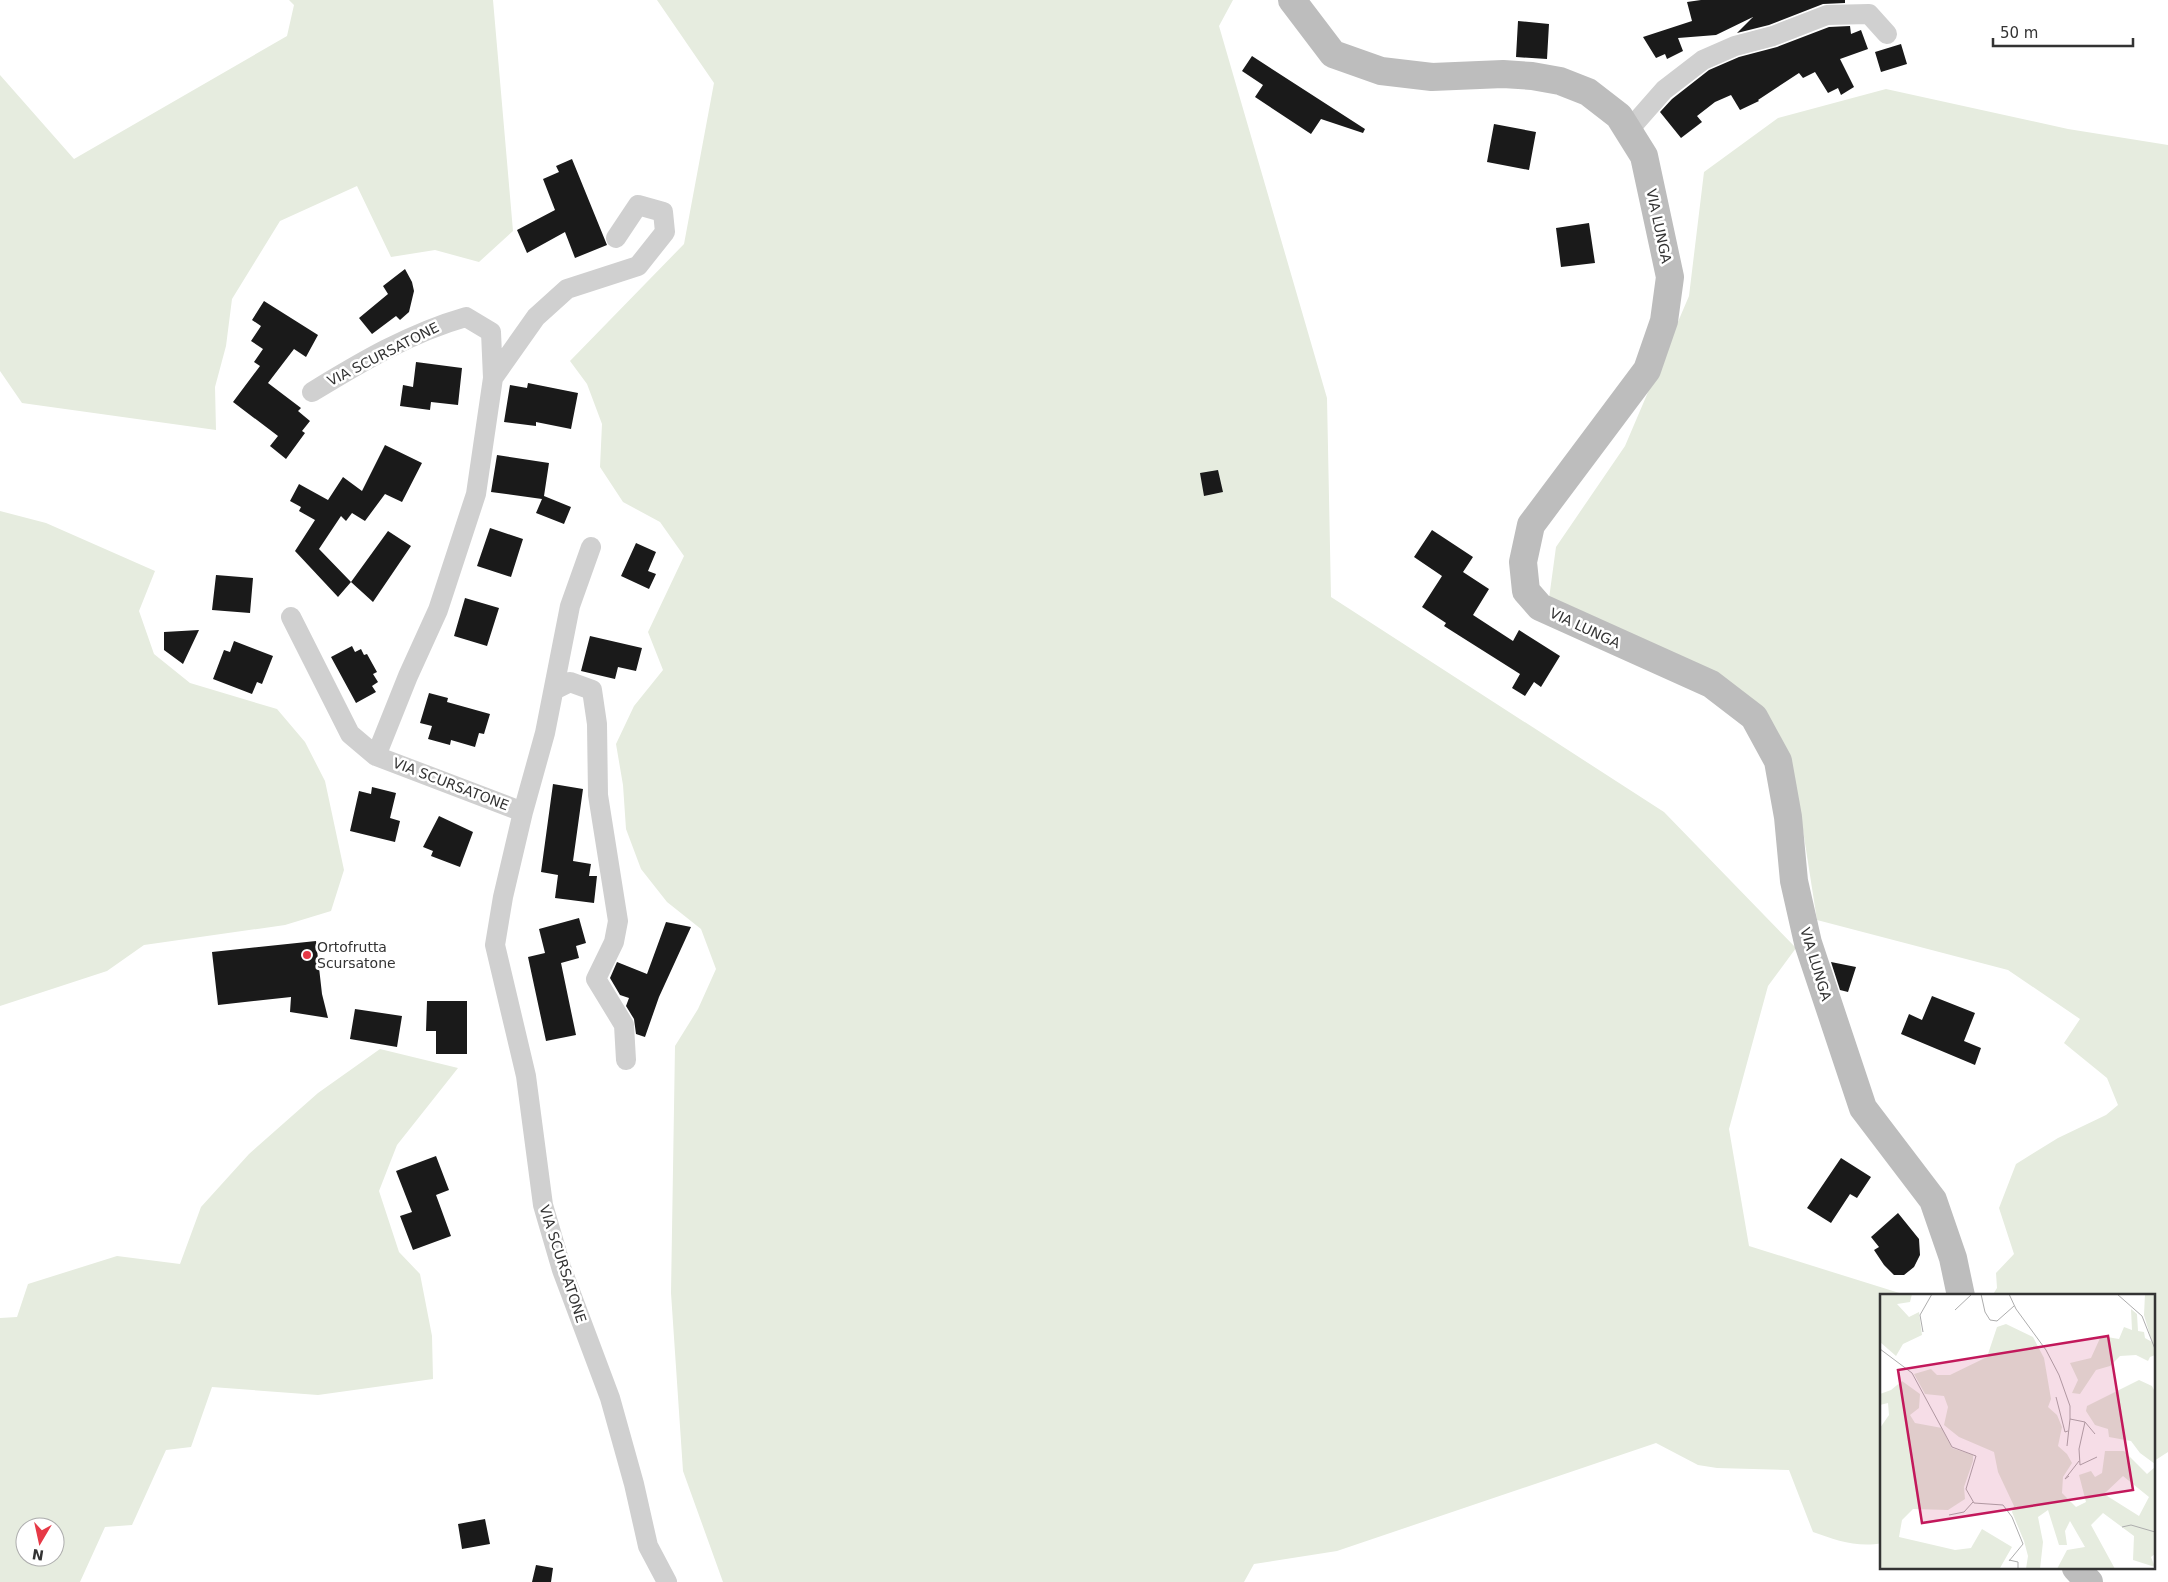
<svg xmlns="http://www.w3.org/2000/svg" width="2168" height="1582" font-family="'DejaVu Sans',sans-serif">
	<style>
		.green { fill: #e6ecdf; fill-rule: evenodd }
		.building { fill: #1a1a1a }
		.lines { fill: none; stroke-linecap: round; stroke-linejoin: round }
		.street { stroke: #d0d0d0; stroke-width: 20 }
		.secondary { stroke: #bdbdbd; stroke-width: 28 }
		.poi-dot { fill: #e63946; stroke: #fff; stroke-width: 2 }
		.labels { text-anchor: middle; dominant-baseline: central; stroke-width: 5; stroke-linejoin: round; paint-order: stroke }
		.street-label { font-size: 14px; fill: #333; stroke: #fff }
		.poi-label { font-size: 14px; fill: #333; stroke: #fff; text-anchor: start }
		.inset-road { fill: none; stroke: #adadad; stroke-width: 1 }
		.view { fill: #c2185b; fill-opacity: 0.15; stroke: #c2185b; stroke-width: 2.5 }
		.inset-edge { fill: none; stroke: #333; stroke-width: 2.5 }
	</style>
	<rect width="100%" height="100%" fill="#fff"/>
	<path class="green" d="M 289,0 L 493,0 L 513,231 L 479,262 L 435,250 L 391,257 L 357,186 L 280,221 L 232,299 L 226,346 L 215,387 L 216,430 L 22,403 L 0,371 L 0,75 L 74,159 L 287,36 L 294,5 Z
		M 657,0 L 1233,0 L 1219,26 L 1327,398 L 1331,597 L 1664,812 L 1796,948 L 1768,986 L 1729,1129 L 1749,1246 L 1909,1296 L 1882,1296 L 1882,1543 C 1858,1548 1835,1540 1813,1532 L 1789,1470 L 1717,1468 L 1698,1465 L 1656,1443 L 1337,1551 L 1254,1564 L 1244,1582 L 723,1582 L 683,1471 L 671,1293 L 675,1046 L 698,1009 L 716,969 L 701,929 L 667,902 L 641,869 L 626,829 L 623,785 L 616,744 L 634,706 L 663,670 L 648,632 L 684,556 L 660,522 L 623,502 L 600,467 L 602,424 L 587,384 L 570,361 L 684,244 L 714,83 Z
		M 1886,89 L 2068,129 L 2168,145 L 2168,1452 L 2154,1461 L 2154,1296 L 1992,1296 L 1997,1288 L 1996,1273 L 2014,1254 L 1999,1208 L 2016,1164 L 2058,1138 L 2106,1115 L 2118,1105 L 2107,1078 L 2064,1043 L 2080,1019 L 2008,970 L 1817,920 L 1802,824 L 1749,708 L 1548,606 L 1556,547 L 1625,446 L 1689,296 L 1704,172 L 1778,118 Z
		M 0,511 L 46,523 L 155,571 L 139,611 L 154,654 L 190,683 L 277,709 L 305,742 L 325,781 L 344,870 L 331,911 L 285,925 L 144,945 L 107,971 L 0,1006 Z
		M 380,1049 L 458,1068 L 397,1145 L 379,1191 L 399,1252 L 420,1274 L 432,1336 L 433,1379 L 318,1395 L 212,1387 L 191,1447 L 166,1450 L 132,1525 L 105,1527 L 80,1582 L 0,1582 L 0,1318 L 17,1317 L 28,1284 L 117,1256 L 180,1264 L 201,1207 L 249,1154 L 318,1093 ZM 25,1527 L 55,1527 L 55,1557 L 25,1557 Z"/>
	<path class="building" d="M 1701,0 L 1845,0 L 1845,3 L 1823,4 L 1769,25 L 1737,33 L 1753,17 L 1716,35 L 1678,38 L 1683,51 L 1667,59 L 1665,54 L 1656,58 L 1643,37 L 1692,21 L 1687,2 Z
		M 1518,21 L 1549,24 L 1547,59 L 1516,57 Z
		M 1850,26 L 1851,34 L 1861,30 L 1868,49 L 1840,59 L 1854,87 L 1841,95 L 1838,88 L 1828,93 L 1815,72 L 1803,78 L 1799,73 L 1758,100 L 1759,101 L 1740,110 L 1731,95 L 1715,102 L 1697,116 L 1702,122 L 1681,138 L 1660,112 L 1672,99 L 1709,70 L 1739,57 L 1777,47 L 1829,27 Z
		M 1901,44 L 1907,64 L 1881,72 L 1875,52 Z
		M 1252,56 L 1365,129 L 1363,133 L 1321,119 L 1311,134 L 1255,97 L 1263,85 L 1242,71 Z
		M 1494,124 L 1536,132 L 1529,170 L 1487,162 Z
		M 572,159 L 607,245 L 575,258 L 565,232 L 527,253 L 517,230 L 555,210 L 543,179 L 559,172 L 556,166 Z
		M 1589,223 L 1595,263 L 1561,267 L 1556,228 Z
		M 405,269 L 412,282 L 414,291 L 409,312 L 400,320 L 396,316 L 372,334 L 359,318 L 388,294 L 383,286 Z
		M 264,301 L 318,335 L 306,357 L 294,349 L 268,383 L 301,408 L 298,411 L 310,421 L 302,431 L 305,433 L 286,459 L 270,446 L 278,436 L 233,402 L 260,366 L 254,362 L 263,349 L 251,341 L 261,326 L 252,320 Z
		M 416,362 L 462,368 L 458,405 L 431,402 L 430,410 L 400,406 L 403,385 L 413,387 Z
		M 528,383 L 578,393 L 571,429 L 536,422 L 536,426 L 504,422 L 510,385 L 527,388 Z
		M 385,445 L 422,463 L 402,502 L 385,494 L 365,521 L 352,513 L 346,521 L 341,516 L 319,549 L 351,582 L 338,597 L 295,551 L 315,520 L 299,511 L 301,507 L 290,501 L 299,484 L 328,500 L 343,477 L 362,491 Z
		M 497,455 L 549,463 L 544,496 L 571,507 L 564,524 L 536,513 L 542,499 L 491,492 Z
		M 1218,470 L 1223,492 L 1204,496 L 1200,473 Z
		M 490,528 L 523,539 L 511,577 L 477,566 Z
		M 1432,530 L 1473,557 L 1463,572 L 1489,589 L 1473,615 L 1513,641 L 1519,630 L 1560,656 L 1541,687 L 1534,682 L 1525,696 L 1512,688 L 1520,674 L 1444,626 L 1446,623 L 1422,607 L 1442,576 L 1414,557 Z
		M 388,531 L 411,546 L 373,602 L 351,582 Z
		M 636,543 L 656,552 L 648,571 L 656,574 L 649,589 L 621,576 Z
		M 216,575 L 253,578 L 250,613 L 212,610 Z
		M 465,598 L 499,608 L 487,646 L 454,636 Z
		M 199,630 L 183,664 L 164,650 L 164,632 Z
		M 590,636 L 642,648 L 636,671 L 618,667 L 615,679 L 581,671 Z
		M 234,641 L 273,656 L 262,684 L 257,682 L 252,694 L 213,679 L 224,650 L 230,652 Z
		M 352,646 L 355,652 L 361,649 L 364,655 L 367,654 L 377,672 L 373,674 L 378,682 L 372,686 L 376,692 L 356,703 L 331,657 Z
		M 429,693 L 448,698 L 447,702 L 490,714 L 484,734 L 479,733 L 475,747 L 451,740 L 450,745 L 428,739 L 432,726 L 420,723 Z
		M 553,784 L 583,789 L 573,861 L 591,864 L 589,876 L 597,876 L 594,903 L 555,898 L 558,875 L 541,872 Z
		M 372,787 L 396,793 L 390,818 L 400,821 L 395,842 L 350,831 L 359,791 L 371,794 Z
		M 439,816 L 473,832 L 460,867 L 431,856 L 433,851 L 423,847 Z
		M 579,918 L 586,943 L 576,946 L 579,958 L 561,963 L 576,1035 L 546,1041 L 528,957 L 545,953 L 539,929 Z
		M 666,922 L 691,927 L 659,997 L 645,1037 L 636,1034 L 634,1019 L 626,1006 L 629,998 L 620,995 L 610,978 L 617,962 L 647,974 Z
		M 316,941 L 322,994 L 328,1018 L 290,1012 L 291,997 L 218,1005 L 212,952 Z
		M 1831,962 L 1856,967 L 1848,992 L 1840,990 Z
		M 1932,996 L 1975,1013 L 1964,1041 L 1981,1048 L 1975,1065 L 1901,1034 L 1909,1014 L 1922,1020 Z
		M 427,1001 L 467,1001 L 467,1054 L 436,1054 L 436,1031 L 426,1031 Z
		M 355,1009 L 402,1016 L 397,1047 L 350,1039 Z
		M 436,1156 L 449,1190 L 436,1195 L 451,1236 L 413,1250 L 400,1216 L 412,1212 L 396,1171 Z
		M 1841,1158 L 1871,1177 L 1857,1198 L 1850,1194 L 1831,1223 L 1807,1208 Z
		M 1898,1213 L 1919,1239 L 1920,1255 L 1914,1267 L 1904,1275 L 1894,1275 L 1884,1265 L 1874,1250 L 1879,1247 L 1871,1237 Z
		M 485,1519 L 490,1544 L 462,1549 L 458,1524 Z
		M 536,1565 L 553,1568 L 551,1582 L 532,1582 Z"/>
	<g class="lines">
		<path class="street" d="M 1628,131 L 1664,90 L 1703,60 L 1735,46 L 1773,36 L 1827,15 L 1869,14 L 1887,34
			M 493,378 L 536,317 L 567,289 L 638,266 L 665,232 L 663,212 L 638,205 L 616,238
			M 312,392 C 361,362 410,333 466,317 L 491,332 L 493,378 L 476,494 L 438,610 L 408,676 L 376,756 L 523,812 L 503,897 L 495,945 L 526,1076 L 543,1205 L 562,1270 L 610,1398 L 634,1484 L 648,1546 L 667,1582
			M 291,617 L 350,734 L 376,756
			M 554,690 L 570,682 L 592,690 L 597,724 L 598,795 L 618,921 L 614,942 L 596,979 L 624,1025 L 626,1060
			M 523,812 L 545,733 L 570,606 L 591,547"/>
		<path class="secondary" d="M 1292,0 L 1333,54 L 1381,71 L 1432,77 L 1503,74 L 1532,76 L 1560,81 L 1588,92 L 1619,116 L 1644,156 L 1670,277 L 1664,321 L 1647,370 L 1531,525 L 1523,562 L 1526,591 L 1540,607 L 1711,684 L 1754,717 L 1778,761 L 1788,817 L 1794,881 L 1808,943 L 1863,1108 L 1933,1200 L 1953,1258 L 1961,1296
			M 2076,1568 L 2089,1582"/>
	</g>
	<circle class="poi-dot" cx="307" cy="955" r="5"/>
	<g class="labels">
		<g class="street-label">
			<text transform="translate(1659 226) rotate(78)">VIA LUNGA</text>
			<text transform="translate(383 354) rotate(-27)">VIA SCURSATONE</text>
			<text transform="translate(1585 628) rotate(25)">VIA LUNGA</text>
			<text transform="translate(451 784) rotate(21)">VIA SCURSATONE</text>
			<text transform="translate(1816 964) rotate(73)">VIA LUNGA</text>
			<text transform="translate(563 1264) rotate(72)">VIA SCURSATONE</text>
		</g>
		<g class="poi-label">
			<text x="317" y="947">Ortofrutta<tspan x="317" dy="16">Scursatone</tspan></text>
		</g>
	</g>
	<g transform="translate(1880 1294)">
		<rect width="275" height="275" fill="#fff"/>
		<path d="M 0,0 L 32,0 L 30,8 L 17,10 L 29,23 L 39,18 L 42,41 L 23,50 L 16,62 L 0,48 ZM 265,0 L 275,0 L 275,61 L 270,63 L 268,67 L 256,61 L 240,62 L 230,72 L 216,76 L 200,100 L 192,99 L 198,86 L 190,69 L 211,64 L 221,42 L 239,45 L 244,33 L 252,36 L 251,15 L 257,20 L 258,37 L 264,38 L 265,44 L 272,48 L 264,21 ZM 126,30 L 153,43 L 164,64 L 171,105 L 168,113 L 177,121 L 182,133 L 178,152 L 187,160 L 192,169 L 183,183 L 182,199 L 196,213 L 206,208 L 199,181 L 211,177 L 215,183 L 222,179 L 225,157 L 244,157 L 267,180 L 275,173 L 275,260 L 271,263 L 275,273 L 253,266 L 254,242 L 223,219 L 211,231 L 235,275 L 177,275 L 187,256 L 205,253 L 190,227 L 185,237 L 187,251 L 179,251 L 168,216 L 158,223 L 163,248 L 160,275 L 146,275 L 148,262 L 144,247 L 132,218 L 134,212 L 118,178 L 114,158 L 79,143 L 64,131 L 68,113 L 64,102 L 45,100 L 34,80 L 51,75 L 57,81 L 70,81 L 107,63 L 117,33 ZM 243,182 L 269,203 L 259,222 L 224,200 ZM 259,86 L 272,92 L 275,98 L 275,170 L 260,159 L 251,147 L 229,143 L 228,135 L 215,131 L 206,117 L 207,112 ZM 22,87 L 40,100 L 39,114 L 30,121 L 35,129 L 62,134 L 72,154 L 93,161 L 93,167 L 84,193 L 85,205 L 68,216 L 33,215 L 22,226 L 19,243 L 75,256 L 91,254 L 102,235 L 132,253 L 120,274 L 0,275 L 0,134 L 9,121 L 8,109 L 0,111 L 0,100 L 11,96 Z" fill="#e6ecdf" fill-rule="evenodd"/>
		<path class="inset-road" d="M 101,0 L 105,18 L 110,26 L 117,27 L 134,12M 129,0 L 136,15 L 166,56 L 179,81 L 190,112 L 190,125 L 205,128 L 199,155 L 200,171 L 217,163M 237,0 L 262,22 L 275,55M 75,16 L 92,0M 43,38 L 40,21 L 52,0M 0,55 L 32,79 L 72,153 L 96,162 L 86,195 L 94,209 L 123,211 L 132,223 L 143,250 L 129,267M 176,103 L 185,138 L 188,137M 205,128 L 215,140M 187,152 L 190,125M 189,182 L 185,185 L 199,167M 69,221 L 84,218 L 93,208M 242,233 L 251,231 L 275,238M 129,266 L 138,268 L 138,275"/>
		<path class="view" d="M 228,42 L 253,196 L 42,229 L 18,76 Z"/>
		<rect width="275" height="275" class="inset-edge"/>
	</g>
	<g transform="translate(40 1542) rotate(189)"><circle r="24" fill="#ffffff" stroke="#adadad"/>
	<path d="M0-4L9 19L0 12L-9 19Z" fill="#e63946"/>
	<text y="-8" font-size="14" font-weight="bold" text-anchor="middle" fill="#333333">N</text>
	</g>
	<path d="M1993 38v8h140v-8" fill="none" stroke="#333333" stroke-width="2.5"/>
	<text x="2000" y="38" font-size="15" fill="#333333" stroke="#ffffff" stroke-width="4" paint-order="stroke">50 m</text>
</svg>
